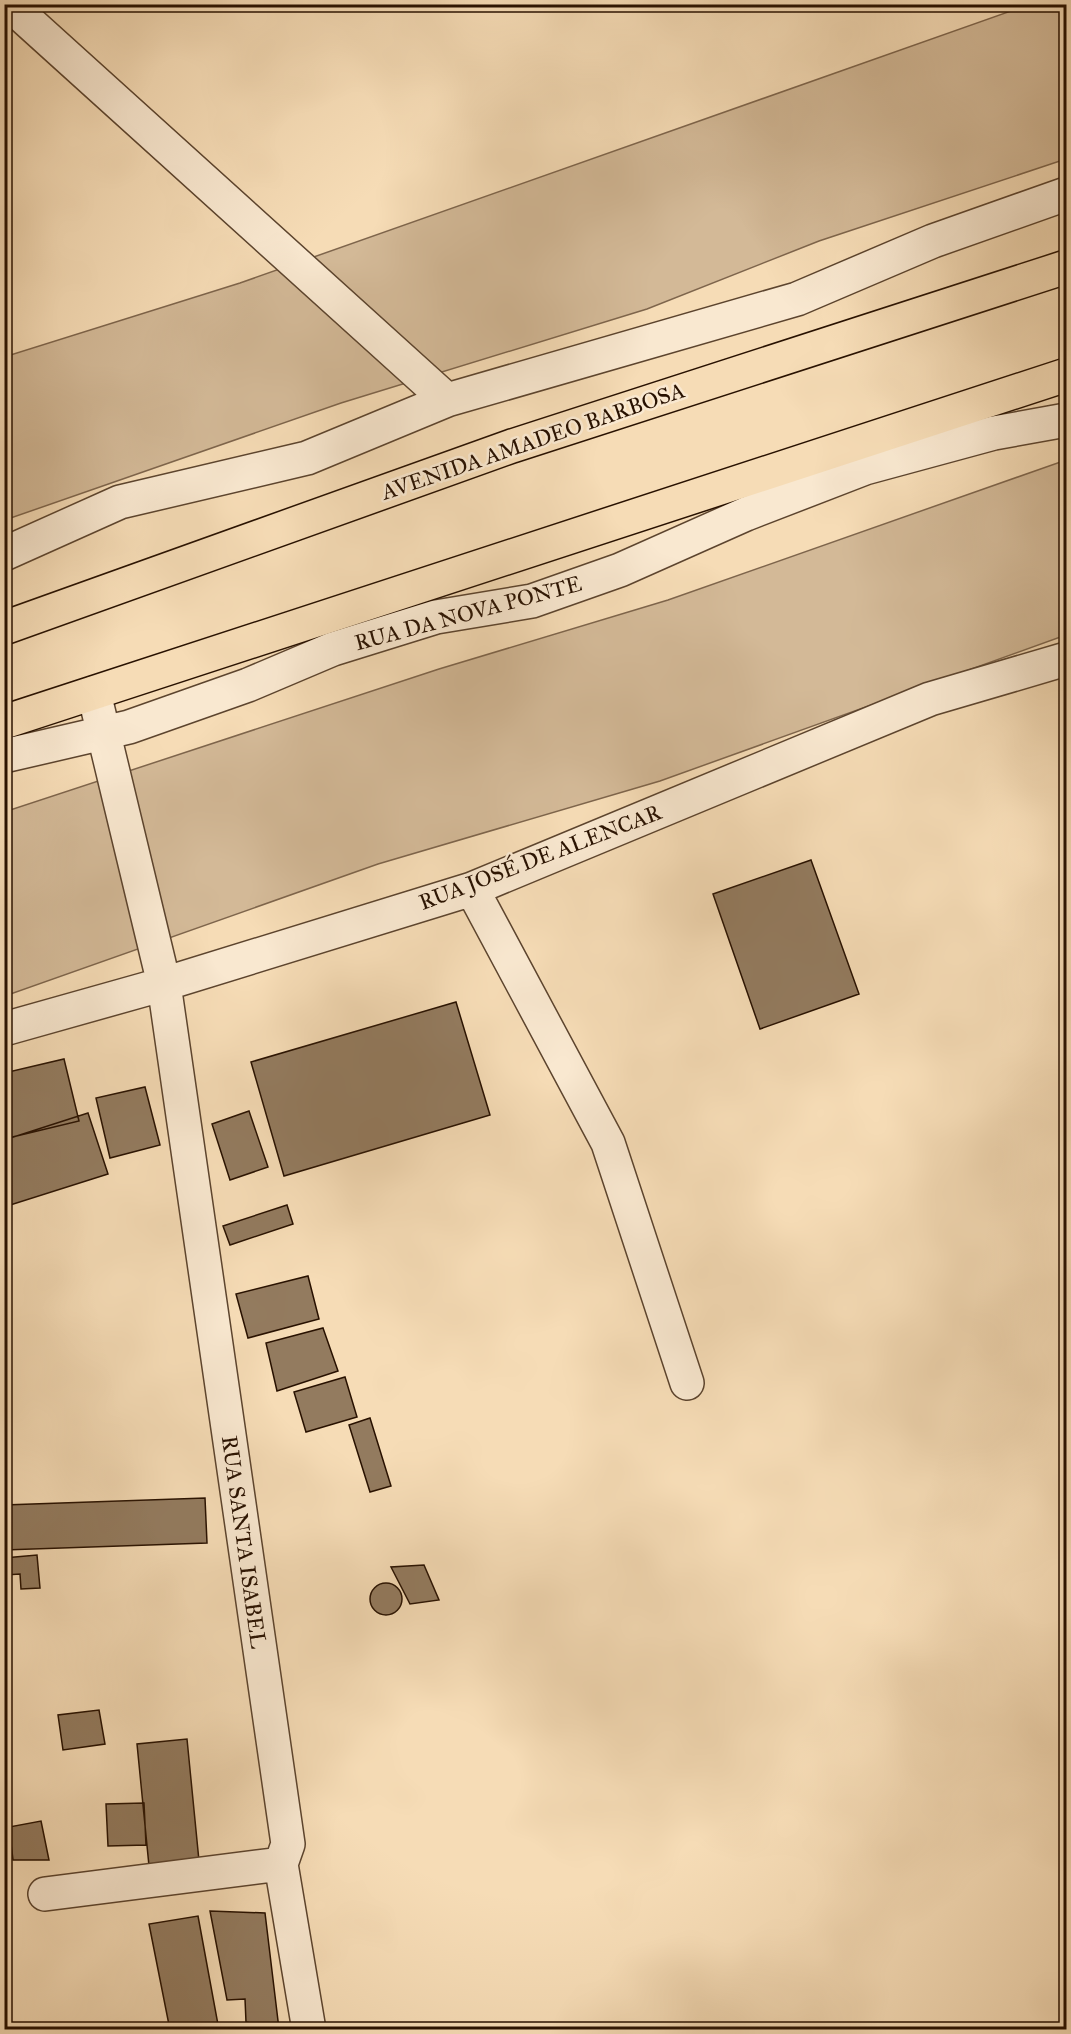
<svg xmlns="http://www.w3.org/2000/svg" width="1071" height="2034" font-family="'IM FELL Great Primer',serif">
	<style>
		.green { fill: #d3b997; stroke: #7e654c; stroke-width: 1.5 }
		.building { fill: #937b5f; stroke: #281100; stroke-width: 1.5 }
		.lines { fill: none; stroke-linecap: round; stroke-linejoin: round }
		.minor-casing { stroke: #5c442e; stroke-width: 36 }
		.major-casing { stroke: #281100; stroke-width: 36 }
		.minor { stroke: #f9e8d0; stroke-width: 33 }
		.major { stroke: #f6dcb6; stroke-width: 33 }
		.labels { text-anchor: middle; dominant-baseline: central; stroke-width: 5; stroke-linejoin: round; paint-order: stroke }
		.street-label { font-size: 22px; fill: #281100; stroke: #f9e8d0 }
	</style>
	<rect width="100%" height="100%" fill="#f6dcb6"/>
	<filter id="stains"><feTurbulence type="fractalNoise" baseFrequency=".00333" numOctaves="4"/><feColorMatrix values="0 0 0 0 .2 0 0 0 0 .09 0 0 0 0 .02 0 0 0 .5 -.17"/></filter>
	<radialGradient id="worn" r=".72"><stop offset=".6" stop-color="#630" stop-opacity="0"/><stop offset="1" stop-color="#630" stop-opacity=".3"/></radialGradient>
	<path class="green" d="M 1028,5 L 1066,5 L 1066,159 L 819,241 L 647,309 L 341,403 L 5,520 L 4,357 L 240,283 Z
		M 1066,460 L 1066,635 L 660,781 L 378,864 L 5,996 L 4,812 L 439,669 L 668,600 Z"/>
	<path class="building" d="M 811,860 L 859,994 L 760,1029 L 713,894 Z
		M 456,1002 L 490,1115 L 284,1176 L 251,1062 Z
		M 64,1059 L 79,1121 L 4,1139 L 4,1073 Z
		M 145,1087 L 160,1145 L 110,1158 L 96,1098 Z
		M 249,1111 L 268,1167 L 230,1180 L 212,1124 Z
		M 88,1113 L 108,1174 L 4,1207 L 4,1140 Z
		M 287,1205 L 293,1224 L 230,1245 L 223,1226 Z
		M 308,1276 L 319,1319 L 248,1338 L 236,1294 Z
		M 323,1328 L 338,1371 L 277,1391 L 266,1343 Z
		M 345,1377 L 357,1417 L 306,1432 L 294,1392 Z
		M 370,1418 L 391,1486 L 370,1492 L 349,1425 Z
		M 205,1498 L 207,1543 L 4,1550 L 4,1505 Z
		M 37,1555 L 40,1588 L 21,1589 L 20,1574 L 5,1575 L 4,1558 Z
		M 424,1565 L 439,1600 L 410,1604 L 391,1567 Z
		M370 1599a16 16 0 1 1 32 0a16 16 0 1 1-32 0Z
		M 99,1710 L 105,1744 L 63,1750 L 58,1715 Z
		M 187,1739 L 200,1871 L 150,1876 L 137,1744 Z
		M 144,1803 L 146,1845 L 108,1846 L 106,1804 Z
		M 41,1821 L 49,1860 L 13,1860 L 9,1827 Z
		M 210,1911 L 265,1913 L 279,2029 L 246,2022 L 245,1999 L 227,2000 Z
		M 198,1916 L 219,2030 L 170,2030 L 149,1924 Z"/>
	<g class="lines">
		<defs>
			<path id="minor" d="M 9,4 L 447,400
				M 4,554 L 120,502 L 307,458 L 447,400 L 797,299 L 933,241 L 1066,194
				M 94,693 L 164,984 L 288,1844 L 281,1864 L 309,2030
				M 4,756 L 129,727 L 248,685 L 333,649 L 436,617 L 532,601 L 620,570 L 746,514 L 865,468 L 994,433 L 1066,420
				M 472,889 L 608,1143 L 687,1383
				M 4,1029 L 164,984 L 472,889 L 930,699 L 1066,659
				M 45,1894 L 281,1864"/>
			<path id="major" d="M 4,628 L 512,446 L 1066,267
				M 4,722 L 1066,375"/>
		</defs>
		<use href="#minor" class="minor-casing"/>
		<use href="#major" class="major-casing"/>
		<use href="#minor" class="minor"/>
		<use href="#major" class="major"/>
	</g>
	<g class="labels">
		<g class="street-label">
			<text transform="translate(533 441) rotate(-19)">AVENIDA AMADEO BARBOSA</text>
			<text transform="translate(468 613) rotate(-15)">RUA DA NOVA PONTE</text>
			<text transform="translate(540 857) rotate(-21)">RUA JOSÉ DE ALENCAR</text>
			<text transform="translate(244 1542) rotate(82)">RUA SANTA ISABEL</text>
		</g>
	</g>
	<rect width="1071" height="2034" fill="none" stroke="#f6dcb6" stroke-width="24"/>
	<rect x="6" y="6" width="1059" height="2022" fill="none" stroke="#281100" stroke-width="3"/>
	<rect x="12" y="12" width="1047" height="2010" fill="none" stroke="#281100" stroke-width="1.5"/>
	<rect width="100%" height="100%" filter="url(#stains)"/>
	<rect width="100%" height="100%" fill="url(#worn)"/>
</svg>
